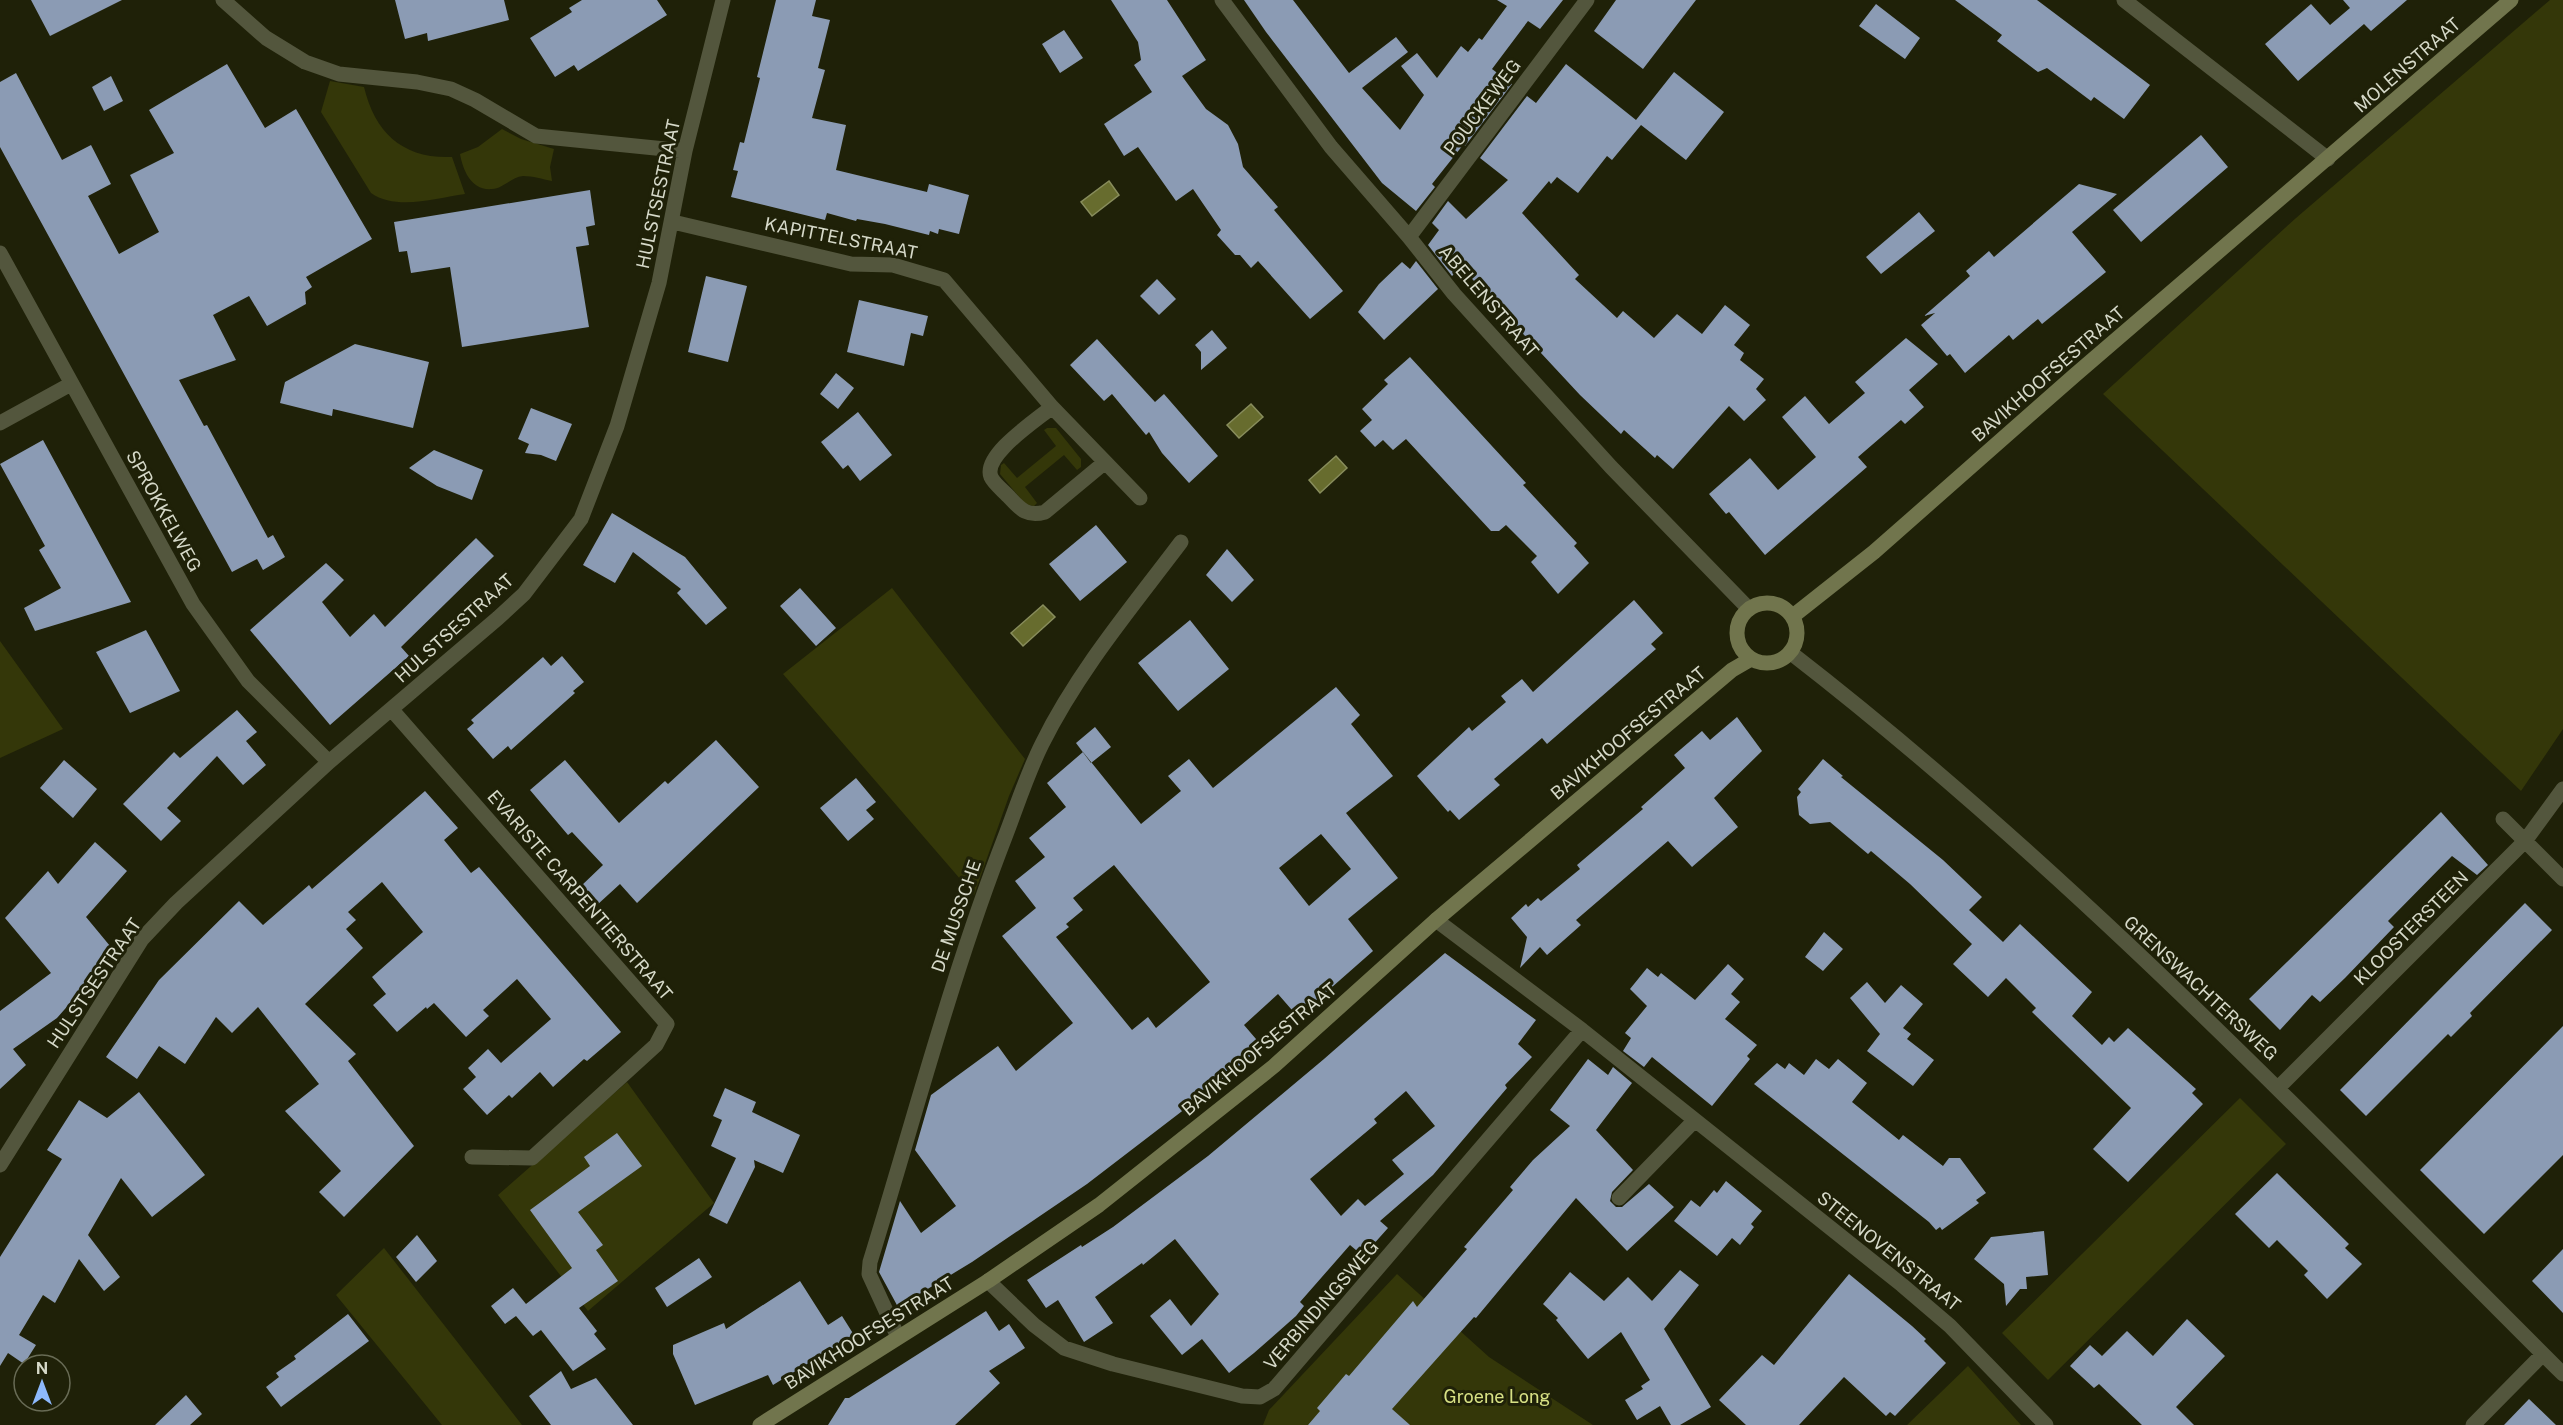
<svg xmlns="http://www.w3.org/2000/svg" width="2563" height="1425" font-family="'Public Sans',sans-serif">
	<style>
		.green { fill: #343709 }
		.water { fill: #676c2e; stroke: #888d5c; stroke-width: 1.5 }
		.building { fill: #8b9bb4; fill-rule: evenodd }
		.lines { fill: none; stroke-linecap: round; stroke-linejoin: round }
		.street { stroke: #53563d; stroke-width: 15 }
		.secondary { stroke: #71754d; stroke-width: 15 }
		.labels { text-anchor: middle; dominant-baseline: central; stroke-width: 6; stroke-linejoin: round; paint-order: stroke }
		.street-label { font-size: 18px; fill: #d6d9c9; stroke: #1f2108 }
		.park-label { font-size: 18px; fill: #d7e084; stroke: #1f2108 }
	</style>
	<rect width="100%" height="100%" fill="#1f2108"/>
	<path class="green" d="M 2550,0 L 2563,0 L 2563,729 L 2521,791 L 2103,394 L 2296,218 Z
		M 330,81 L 364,87 C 375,133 403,159 452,157 L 465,194 C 436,198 397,211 371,193 L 321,112 Z
		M 502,129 L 521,139 L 554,149 L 550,167 L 552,181 C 542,179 533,176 523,176 C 511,177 503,189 492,189 C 471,191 463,170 460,154 L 478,147 Z
		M 1047,428 L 1056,428 L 1081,459 L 1081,467 L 1077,470 L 1064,455 L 1025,487 L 1037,503 L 1034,506 L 1026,505 L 1000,474 L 1001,465 L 1004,463 L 1017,478 L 1056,446 L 1044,430 Z
		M 892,588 L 1025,759 L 1009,796 L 974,895 L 783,674 Z
		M 0,641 L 63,729 L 0,758 Z
		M 627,1082 L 714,1203 L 588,1311 L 498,1195 Z
		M 2240,1098 L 2286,1144 L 2048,1380 L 2002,1333 Z
		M 384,1248 L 522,1425 L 442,1425 L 336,1295 Z
		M 1397,1274 L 1489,1357 L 1593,1425 L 1263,1425 L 1269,1410 Z
		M 1968,1366 L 2021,1425 L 1907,1425 Z"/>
	<path class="water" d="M 1109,181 L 1119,195 L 1092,216 L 1081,202 Z
		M 1251,404 L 1263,417 L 1239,438 L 1227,425 Z
		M 1336,456 L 1347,468 L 1320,493 L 1309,480 Z
		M 1043,605 L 1055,617 L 1023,646 L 1011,633 Z"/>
	<path class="building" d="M 31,0 L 122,0 L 50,36 Z
		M 395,0 L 504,0 L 509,20 L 428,41 L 427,33 L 405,39 Z
		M 582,0 L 657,0 L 667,15 L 578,71 L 574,65 L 555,77 L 530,38 L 572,12 L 569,8 Z
		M 776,0 L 816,0 L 812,16 L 830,20 L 818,68 L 825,70 L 812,118 L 846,125 L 836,170 L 927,192 L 929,184 L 969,195 L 959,234 L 939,229 L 938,234 L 930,231 L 929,235 L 885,224 L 857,219 L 856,221 L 827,213 L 825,220 L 731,197 L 738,171 L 733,170 L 740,142 L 744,143 L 760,78 L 757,77 Z
		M 1111,0 L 1167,0 L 1206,60 L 1182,76 L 1206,109 L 1228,125 L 1238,144 L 1243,167 L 1278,207 L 1274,210 L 1343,291 L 1310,319 L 1258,261 L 1251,268 L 1240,255 L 1235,255 L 1217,235 L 1221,230 L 1193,189 L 1176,201 L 1138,147 L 1124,156 L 1104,124 L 1152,92 L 1134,65 L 1141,60 L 1138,42 Z
		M 1244,0 L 1293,0 L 1349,73 L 1396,37 L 1408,52 L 1362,88 L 1400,130 L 1424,95 L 1401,66 L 1417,53 L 1437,78 L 1461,46 L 1468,52 L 1479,38 L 1482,40 L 1507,6 L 1497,0 L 1563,0 L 1540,29 L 1528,21 L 1492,69 L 1512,84 L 1465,146 L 1463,145 L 1432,184 L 1435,187 L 1416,211 L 1382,183 L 1266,32 Z
		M 1616,0 L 1696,0 L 1643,69 L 1594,31 Z
		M 1955,0 L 2037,0 L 2150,85 L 2124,119 L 2094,97 L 2091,101 L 2047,68 L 2038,72 L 1997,41 L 2002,35 Z
		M 2343,0 L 2407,0 L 2371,31 L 2364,24 L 2298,81 L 2265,44 L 2311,4 L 2330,25 L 2350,8 Z
		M 1876,4 L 1920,38 L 1905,59 L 1859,26 Z
		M 1064,30 L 1083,58 L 1060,73 L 1042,44 Z
		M 227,64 L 265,128 L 296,109 L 372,239 L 306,277 L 312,287 L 305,292 L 306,304 L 267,326 L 249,296 L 213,315 L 236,360 L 179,380 L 204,426 L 207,425 L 268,538 L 273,535 L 285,557 L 263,570 L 257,559 L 232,572 L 0,147 L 0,82 L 16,73 L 62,160 L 91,145 L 111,184 L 88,196 L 119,254 L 159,232 L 130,175 L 174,153 L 149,110 Z
		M 1566,64 L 1636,120 L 1674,72 L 1724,112 L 1686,160 L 1641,125 L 1612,160 L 1607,156 L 1578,193 L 1557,177 L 1551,184 L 1549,181 L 1522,213 L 1579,275 L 1575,279 L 1617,318 L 1623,311 L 1654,338 L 1677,314 L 1702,334 L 1725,305 L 1750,325 L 1734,345 L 1744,353 L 1740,360 L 1764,379 L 1756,389 L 1766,400 L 1744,421 L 1729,406 L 1673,469 L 1657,455 L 1655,458 L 1624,430 L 1621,434 L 1580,395 L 1461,267 L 1452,276 L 1428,245 L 1439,230 L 1432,223 L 1448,201 L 1466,219 L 1508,180 L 1480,158 L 1527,96 L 1536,103 Z
		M 111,76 L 123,101 L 104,111 L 92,87 Z
		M 2201,135 L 2228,167 L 2141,242 L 2113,210 Z
		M 2079,184 L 2117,194 L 2072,232 L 2106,272 L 2042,324 L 2038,319 L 2013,340 L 2009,335 L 1965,373 L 1950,354 L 1947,356 L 1921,325 L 1935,313 L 1924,316 L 1970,276 L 1966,271 L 1989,251 L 1994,257 Z
		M 590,190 L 595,225 L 586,227 L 589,245 L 576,247 L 589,327 L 462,347 L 450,267 L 411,273 L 407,251 L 399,252 L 394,222 Z
		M 1919,212 L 1935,231 L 1881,274 L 1866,257 Z
		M 1416,261 L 1438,289 L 1384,340 L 1358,312 L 1379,284 L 1402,262 L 1410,269 Z
		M 706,276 L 747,286 L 728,362 L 688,352 Z
		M 1157,279 L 1176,299 L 1159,315 L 1140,296 Z
		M 859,300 L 928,316 L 923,336 L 911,333 L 904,366 L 847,352 Z
		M 1212,330 L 1227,348 L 1201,370 L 1201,352 L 1195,345 Z
		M 1906,338 L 1938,364 L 1909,390 L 1924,407 L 1905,424 L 1901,420 L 1858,457 L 1867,467 L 1765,555 L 1729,512 L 1726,514 L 1709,494 L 1750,458 L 1778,490 L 1816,457 L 1782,417 L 1805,396 L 1829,424 L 1865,393 L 1855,382 Z
		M 1097,339 L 1155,402 L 1164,394 L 1218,456 L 1189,483 L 1162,453 L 1149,432 L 1146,435 L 1112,394 L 1104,401 L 1070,365 Z
		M 355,344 L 429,362 L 413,428 L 333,409 L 332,416 L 280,403 L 285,382 Z
		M 1410,357 L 1526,483 L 1523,485 L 1577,543 L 1574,546 L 1589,563 L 1558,594 L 1531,562 L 1537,556 L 1506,525 L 1499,531 L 1491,531 L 1406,439 L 1393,450 L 1383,440 L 1375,447 L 1360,431 L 1372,420 L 1362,409 L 1388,384 L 1384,380 Z
		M 836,373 L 854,388 L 838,409 L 820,394 Z
		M 531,408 L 572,424 L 556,461 L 541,455 L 525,453 L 529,444 L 518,439 Z
		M 858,412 L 892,455 L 860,481 L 848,465 L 843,469 L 821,442 Z
		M 43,440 L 131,602 L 35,631 L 24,608 L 61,588 L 39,550 L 45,546 L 0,464 Z
		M 434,450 L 483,470 L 472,500 L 437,486 L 409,468 Z
		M 612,513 L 685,557 L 727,608 L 706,625 L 677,593 L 681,589 L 633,552 L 615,583 L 583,565 Z
		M 1096,525 L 1127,562 L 1080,601 L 1049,564 Z
		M 476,538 L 494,556 L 401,647 L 409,656 L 330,725 L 250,630 L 326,563 L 344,580 L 322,602 L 350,637 L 374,614 L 385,627 Z
		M 1227,549 L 1254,580 L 1232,602 L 1206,575 Z
		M 800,588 L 836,628 L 816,646 L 780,606 Z
		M 1634,600 L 1663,633 L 1651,644 L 1656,649 L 1547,744 L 1542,738 L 1494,779 L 1500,785 L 1459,820 L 1450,810 L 1448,812 L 1417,776 L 1469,727 L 1472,731 L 1506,702 L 1501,696 L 1522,679 L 1533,692 Z
		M 1190,620 L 1229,669 L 1178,711 L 1138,663 Z
		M 146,630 L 180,691 L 130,713 L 96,652 Z
		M 562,656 L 584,682 L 573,691 L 575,693 L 511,750 L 508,746 L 493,759 L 467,729 L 474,723 L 471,720 L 543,657 L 551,666 Z
		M 1336,687 L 1360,715 L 1351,724 L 1393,776 L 1346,813 L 1398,878 L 1348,919 L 1373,951 L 1298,1017 L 1278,994 L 1244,1025 L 1262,1046 L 1224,1079 L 1087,1184 L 972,1262 L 898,1307 L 879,1272 L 900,1201 L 921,1233 L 956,1206 L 915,1150 L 931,1095 L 998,1046 L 1016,1071 L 1073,1023 L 1002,936 L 1036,908 L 1015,881 L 1045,857 L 1029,838 L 1066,807 L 1047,783 L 1083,752 L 1141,824 L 1181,791 L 1168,776 L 1189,759 L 1213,788 ZM 1321,834 L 1351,869 L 1309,906 L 1279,868 ZM 1114,865 L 1210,982 L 1156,1028 L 1148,1017 L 1132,1030 L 1056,937 L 1069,927 L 1066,924 L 1083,910 L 1073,898 Z
		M 237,710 L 257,732 L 246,741 L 266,765 L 243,785 L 217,756 L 167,808 L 181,821 L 161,841 L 123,804 L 174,752 L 180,758 Z
		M 1737,717 L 1762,751 L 1714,798 L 1738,827 L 1692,867 L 1668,841 L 1576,920 L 1581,925 L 1547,955 L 1540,947 L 1520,968 L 1527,937 L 1511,918 L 1526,904 L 1528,907 L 1538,898 L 1541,901 L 1580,869 L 1577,865 L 1643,809 L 1641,807 L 1685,768 L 1674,755 L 1702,731 L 1710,740 Z
		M 1095,727 L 1111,747 L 1091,763 L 1076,743 Z
		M 716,740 L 759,787 L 637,903 L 620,884 L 597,905 L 580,887 L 603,865 L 572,832 L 568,835 L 530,790 L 565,760 L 619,823 L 665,781 L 668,784 Z
		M 1823,759 L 1843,776 L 1841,777 L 1943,860 L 1982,897 L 1969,910 L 2003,942 L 2020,924 L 2092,992 L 2072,1016 L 2102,1045 L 2109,1037 L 2114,1042 L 2128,1028 L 2196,1089 L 2192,1093 L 2203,1104 L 2128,1182 L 2093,1149 L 2131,1108 L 2032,1012 L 2036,1008 L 2006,978 L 1988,997 L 1953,964 L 1972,944 L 1910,884 L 1871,851 L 1868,854 L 1830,822 L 1810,824 L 1799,815 L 1797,797 L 1801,792 L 1798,789 Z
		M 64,760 L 97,789 L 73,818 L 40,788 Z
		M 856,778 L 876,802 L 866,810 L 874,819 L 848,841 L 820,808 Z
		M 425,791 L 458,828 L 444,840 L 471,873 L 479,867 L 621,1032 L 587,1061 L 584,1059 L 553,1087 L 540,1072 L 512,1098 L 509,1095 L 487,1115 L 463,1089 L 476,1077 L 468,1068 L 488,1049 L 501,1063 L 551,1019 L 517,979 L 483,1010 L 489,1016 L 466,1037 L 434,1003 L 427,1009 L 426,1007 L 397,1032 L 373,1005 L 386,994 L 372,977 L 423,932 L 382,882 L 348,912 L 356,920 L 346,929 L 363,948 L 305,1004 L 356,1054 L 348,1061 L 414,1146 L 344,1217 L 319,1192 L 341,1171 L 285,1111 L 319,1084 L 258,1007 L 232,1033 L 216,1017 L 185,1064 L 159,1046 L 137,1079 L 106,1057 L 159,980 L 239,901 L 263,925 L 309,885 L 312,889 Z
		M 2441,812 L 2488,865 L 2477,875 L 2452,856 L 2388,921 L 2394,927 L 2345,978 L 2320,1002 L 2312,995 L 2280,1030 L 2249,999 Z
		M 95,842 L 127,871 L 86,917 L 115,952 L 57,1018 L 13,1049 L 26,1065 L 0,1089 L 0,1011 L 51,973 L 5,918 L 48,871 L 58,884 Z
		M 2525,903 L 2552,930 L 2470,1013 L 2472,1016 L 2451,1037 L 2448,1034 L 2366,1116 L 2340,1090 Z
		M 1824,932 L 1843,949 L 1823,971 L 1805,957 Z
		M 1445,953 L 1536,1020 L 1518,1044 L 1532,1057 L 1505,1085 L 1507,1088 L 1433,1175 L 1380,1221 L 1388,1228 L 1363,1256 L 1350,1245 L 1300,1302 L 1304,1306 L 1296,1316 L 1254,1353 L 1229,1373 L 1202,1339 L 1182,1355 L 1150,1316 L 1170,1299 L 1191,1326 L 1219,1294 L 1175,1239 L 1143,1265 L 1142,1263 L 1095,1297 L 1113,1323 L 1084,1342 L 1058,1300 L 1046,1308 L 1027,1280 L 1081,1245 L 1082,1247 L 1113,1227 L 1208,1156 L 1324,1059 ZM 1406,1091 L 1435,1126 L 1392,1160 L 1404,1174 L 1365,1206 L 1358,1199 L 1341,1216 L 1310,1179 L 1377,1123 L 1374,1119 Z
		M 1728,964 L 1744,979 L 1731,994 L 1740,1002 L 1725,1019 L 1757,1045 L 1747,1056 L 1750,1059 L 1712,1106 L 1652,1057 L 1644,1067 L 1623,1051 L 1631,1038 L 1625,1033 L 1647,1006 L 1630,989 L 1647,968 L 1658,977 L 1661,973 L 1695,1000 Z
		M 1867,982 L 1885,1003 L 1901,985 L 1923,1004 L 1903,1028 L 1911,1034 L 1907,1039 L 1934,1060 L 1913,1086 L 1867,1051 L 1880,1034 L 1850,998 Z
		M 2563,1026 L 2563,1155 L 2484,1234 L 2420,1170 Z
		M 1588,1059 L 1608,1075 L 1613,1067 L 1632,1083 L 1596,1130 L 1633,1170 L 1612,1192 L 1610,1201 L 1616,1207 L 1622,1207 L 1649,1184 L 1674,1207 L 1627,1251 L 1576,1198 L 1476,1318 L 1474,1317 L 1392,1409 L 1410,1425 L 1308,1425 L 1320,1411 L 1317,1408 L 1346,1374 L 1349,1376 L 1413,1301 L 1417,1307 L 1467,1249 L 1464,1247 L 1513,1190 L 1510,1187 L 1533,1160 L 1570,1126 L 1550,1110 Z
		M 1816,1059 L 1829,1069 L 1838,1059 L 1867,1083 L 1852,1102 L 1899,1140 L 1903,1135 L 1943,1166 L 1949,1158 L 1960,1158 L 1986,1193 L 1976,1200 L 1979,1203 L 1942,1230 L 1940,1227 L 1936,1230 L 1929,1222 L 1754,1084 L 1777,1063 L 1785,1069 L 1789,1063 L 1804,1075 Z
		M 725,1088 L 756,1102 L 752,1112 L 800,1135 L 783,1173 L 754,1160 L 755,1167 L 727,1224 L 709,1215 L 736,1158 L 711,1146 L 722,1120 L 713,1116 Z
		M 139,1092 L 205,1175 L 152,1217 L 121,1178 L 88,1235 L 120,1277 L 104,1291 L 79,1259 L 55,1303 L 43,1295 L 19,1335 L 36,1345 L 24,1364 L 8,1353 L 0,1366 L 0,1257 L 62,1159 L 47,1150 L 79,1100 L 107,1118 Z
		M 617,1133 L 642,1166 L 578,1212 L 603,1245 L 596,1250 L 618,1281 L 579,1308 L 597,1331 L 594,1334 L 606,1349 L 573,1371 L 541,1330 L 533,1336 L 516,1316 L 505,1324 L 491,1306 L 513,1288 L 526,1304 L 572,1268 L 530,1210 L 590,1166 L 584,1157 Z
		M 2277,1173 L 2349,1244 L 2345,1248 L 2362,1264 L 2327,1299 L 2304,1275 L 2308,1271 L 2277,1240 L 2269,1248 L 2235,1214 Z
		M 1726,1181 L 1762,1211 L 1751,1224 L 1754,1227 L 1740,1245 L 1732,1238 L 1717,1256 L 1674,1221 L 1691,1200 L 1700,1207 L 1714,1190 L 1717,1193 Z
		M 2044,1231 L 2048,1275 L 2026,1277 L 2027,1289 L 2020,1289 L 2006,1306 L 2004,1284 L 1974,1259 L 1991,1237 Z
		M 417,1235 L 437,1261 L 416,1282 L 396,1257 Z
		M 2563,1249 L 2563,1313 L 2532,1281 Z
		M 699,1258 L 712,1277 L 667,1307 L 655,1288 Z
		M 1680,1270 L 1699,1285 L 1664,1329 L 1711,1407 L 1680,1425 L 1671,1425 L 1660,1406 L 1637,1420 L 1625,1400 L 1643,1389 L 1641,1386 L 1650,1380 L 1621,1332 L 1588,1359 L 1556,1320 L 1558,1318 L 1543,1304 L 1570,1272 L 1604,1301 L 1628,1277 L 1652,1301 Z
		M 1849,1274 L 1912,1326 L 1926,1339 L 1924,1341 L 1946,1363 L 1895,1416 L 1890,1412 L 1886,1416 L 1844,1377 L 1799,1425 L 1746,1425 L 1719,1400 L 1762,1355 L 1774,1365 Z
		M 800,1281 L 828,1325 L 842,1316 L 854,1335 L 773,1385 L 768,1375 L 695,1405 L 673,1354 L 673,1345 L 724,1323 L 726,1329 Z
		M 986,1311 L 999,1331 L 1009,1324 L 1025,1348 L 989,1371 L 1000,1383 L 955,1425 L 828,1425 L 845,1398 L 849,1398 Z
		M 348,1314 L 369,1341 L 281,1407 L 266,1387 L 279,1377 L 276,1373 L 296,1359 L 294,1356 Z
		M 2187,1319 L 2225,1356 L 2176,1407 L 2194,1425 L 2142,1425 L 2099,1384 L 2094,1388 L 2070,1366 L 2090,1345 L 2102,1356 L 2127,1331 L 2153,1356 Z
		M 561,1371 L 571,1389 L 596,1378 L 633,1425 L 551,1425 L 529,1396 Z
		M 186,1395 L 202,1414 L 190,1425 L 155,1425 Z
		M 2529,1399 L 2556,1425 L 2504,1425 Z"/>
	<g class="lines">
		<path class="street" d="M 223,0 L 266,38 L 305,62 L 339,74 L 417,82 L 451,89 L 475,100 L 536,136 L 685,151
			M 1222,0 L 1331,147 L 1409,237 L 1454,294 L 1611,467 L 1749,609
			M 2124,0 L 2328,159
			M 673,222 L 851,264 L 893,265 L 944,280 L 1052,407 L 1140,498
			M 1409,237 L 1587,0
			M 0,253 L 193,604 L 248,681 L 329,762
			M 1052,407 C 1037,420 982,455 991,477 C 994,484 1005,492 1010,498 C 1021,510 1028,517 1045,512 L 1104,463
			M 0,423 L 71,384
			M 1791,653 C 2070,869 2314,1126 2563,1374
			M 392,710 L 667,1024 L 656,1045 L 532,1158 L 472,1157
			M 2503,819 L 2563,879
			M 1436,920 L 1582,1030 L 1902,1285 L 1950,1326 L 2046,1425
			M 2278,1088 L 2525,841 L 2563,789
			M 0,1165 L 142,939 L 176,903 L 329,762 L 498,618 L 524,594 L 581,519 L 617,426 L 659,283 L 685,151 L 723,0
			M 1619,1198 L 1695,1120
			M 988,1281 L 1034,1325 L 1064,1348 L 1113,1364 L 1242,1396 L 1260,1397 L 1274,1389 L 1582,1030
			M 898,1337 L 869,1274 L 870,1262 C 914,1120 951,976 1005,837 C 1017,806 1027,774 1042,744 C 1078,671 1132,607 1181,542
			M 2473,1425 L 2543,1354"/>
		<path class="secondary" d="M1737 633a30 30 0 1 1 60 0a30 30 0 1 1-60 0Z
			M 1793,616 L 1874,552 L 2075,375 L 2511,0
			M 760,1425 L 988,1281 L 1099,1205 L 1274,1066 L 1436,920 L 1732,670 L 1751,659"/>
	</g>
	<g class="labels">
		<g class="street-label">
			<text transform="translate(2407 65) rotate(-41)">MOLENSTRAAT</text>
			<text transform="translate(1482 107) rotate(-53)">POUCKEWEG</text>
			<text transform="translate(658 194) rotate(-78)">HULSTSESTRAAT</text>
			<text transform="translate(841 238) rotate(11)">KAPITTELSTRAAT</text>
			<text transform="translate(1489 301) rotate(49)">ABELENSTRAAT</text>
			<text transform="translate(2048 374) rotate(-41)">BAVIKHOOFSESTRAAT</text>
			<text transform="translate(164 511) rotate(61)">SPROKKELWEG</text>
			<text transform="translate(454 628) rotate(-42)">HULSTSESTRAAT</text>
			<text transform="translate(1628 733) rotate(-40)">BAVIKHOOFSESTRAAT</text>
			<text transform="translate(580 895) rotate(49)">EVARISTE CARPENTIERSTRAAT</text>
			<text transform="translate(956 916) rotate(-71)">DE MUSSCHE</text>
			<text transform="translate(2411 928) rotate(-45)">KLOOSTERSTEEN</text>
			<text transform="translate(94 983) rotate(-56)">HULSTSESTRAAT</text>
			<text transform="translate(2201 988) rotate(43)">GRENSWACHTERSWEG</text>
			<text transform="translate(1259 1049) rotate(-40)">BAVIKHOOFSESTRAAT</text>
			<text transform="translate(1889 1251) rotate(39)">STEENOVENSTRAAT</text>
			<text transform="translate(1321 1305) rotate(-49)">VERBINDINGSWEG</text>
			<text transform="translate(869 1333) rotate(-32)">BAVIKHOOFSESTRAAT</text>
		</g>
		<g class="park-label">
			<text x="1497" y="1396">Groene Long</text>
		</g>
	</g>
	<g transform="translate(42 1383)"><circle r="28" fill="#1f2108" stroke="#686b55" stroke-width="1.5"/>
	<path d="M0-4.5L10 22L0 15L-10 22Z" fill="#8db9fc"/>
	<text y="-9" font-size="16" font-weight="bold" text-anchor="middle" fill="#d6d9c9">N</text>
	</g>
</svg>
